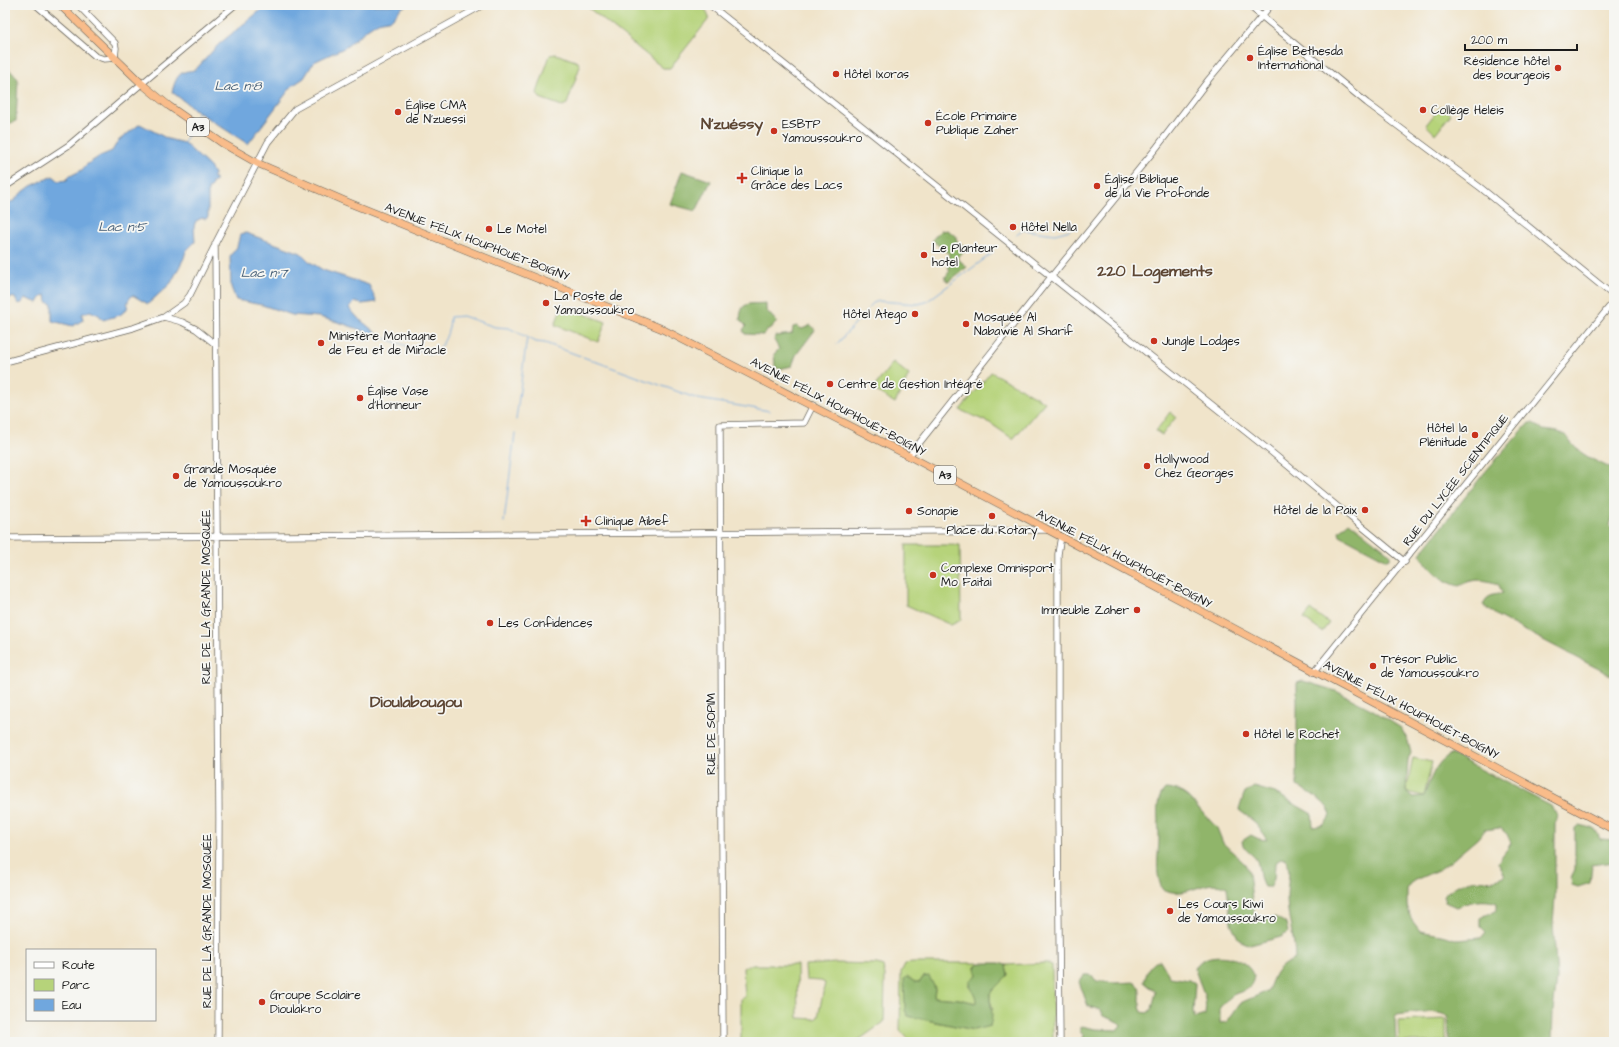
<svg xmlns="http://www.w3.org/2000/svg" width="1619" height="1047" font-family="'Architects Daughter',sans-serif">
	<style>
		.green { fill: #b6d37a; stroke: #69784b }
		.forest { fill: #90b56a; stroke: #566843; fill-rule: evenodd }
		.water { fill: #70a7de; stroke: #46627d }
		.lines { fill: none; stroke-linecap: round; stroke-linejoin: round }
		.stream { stroke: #70a7de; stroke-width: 1 }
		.tertiary-casing { stroke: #666259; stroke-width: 7 }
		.trunk-casing { stroke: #666259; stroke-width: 8 }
		.tertiary { stroke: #fff; stroke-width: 5.5 }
		.trunk { stroke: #f9bc8a; stroke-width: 7 }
		.poi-dot { fill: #c8321e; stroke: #f6f6f2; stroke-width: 1.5 }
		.labels { text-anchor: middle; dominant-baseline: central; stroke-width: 3.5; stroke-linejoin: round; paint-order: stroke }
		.shield { fill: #f6f6f2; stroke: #5d5d5c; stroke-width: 1 }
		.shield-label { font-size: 11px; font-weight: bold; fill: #1c1c1c }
		.poi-label { font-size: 12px; fill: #1c1c1c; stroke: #f6f6f2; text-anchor: start }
		.street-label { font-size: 12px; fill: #1c1c1c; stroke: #f6f6f2 }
		.water-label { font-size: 13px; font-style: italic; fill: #425b73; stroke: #f6f6f2 }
		.district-label { font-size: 16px; font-weight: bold; fill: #5d4633; stroke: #f6f6f2 }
	</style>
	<rect width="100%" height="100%" fill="#f6f6f2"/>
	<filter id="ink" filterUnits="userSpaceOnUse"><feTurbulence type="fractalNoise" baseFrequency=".025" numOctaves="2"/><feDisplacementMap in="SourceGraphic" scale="8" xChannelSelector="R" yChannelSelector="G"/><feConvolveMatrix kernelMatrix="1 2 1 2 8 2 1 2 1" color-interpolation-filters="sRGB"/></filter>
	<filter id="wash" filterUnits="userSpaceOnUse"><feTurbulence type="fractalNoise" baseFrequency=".012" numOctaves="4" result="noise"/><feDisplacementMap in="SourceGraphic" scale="16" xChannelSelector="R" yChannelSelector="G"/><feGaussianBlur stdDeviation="0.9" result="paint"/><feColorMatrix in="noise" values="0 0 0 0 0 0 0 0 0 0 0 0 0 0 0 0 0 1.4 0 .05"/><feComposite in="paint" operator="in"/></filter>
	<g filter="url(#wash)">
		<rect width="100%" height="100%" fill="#f0e4ca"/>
		<path class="green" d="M 585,5 L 700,5 C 705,9 710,13 708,20 L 670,68 L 663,68 Z
			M 556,54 L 578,62 L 580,66 L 567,104 L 562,106 L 540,98 L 537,93 L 550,55 Z
			M 1441,106 L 1451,114 L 1435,134 L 1426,125 Z
			M 562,306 L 606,322 L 598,342 L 555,325 Z
			M 893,362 L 909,375 L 895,403 L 873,389 Z
			M 991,372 L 1045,402 L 1013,439 L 990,423 L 960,410 Z
			M 1170,412 L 1176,417 L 1162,435 L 1156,431 Z
			M 906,545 L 960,545 L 961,620 L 951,625 L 906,605 Z
			M 1311,610 L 1329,623 L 1322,632 L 1304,619 Z
			M 1413,758 L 1432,762 L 1424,796 L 1406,792 Z
			M 836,963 L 877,964 L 883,966 L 885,976 L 884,1022 L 856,1042 L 746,1042 L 741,1039 L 741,998 L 745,997 L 743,968 L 748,965 L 797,965 L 798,1018 L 815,1019 L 818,1017 L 825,983 L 821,981 L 806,980 L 805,965 Z
			M 913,963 L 980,963 L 975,967 L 977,975 L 969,986 L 977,997 L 976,1003 L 959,999 L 934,997 L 935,988 L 923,977 L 920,982 L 915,982 L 907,977 L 908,1016 L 974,1030 L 993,1009 L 990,1000 L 990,993 L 1008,975 L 1006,965 L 1046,963 L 1052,965 L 1053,1042 L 911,1042 L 900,1030 L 901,972 L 905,964 Z
			M 1446,1019 L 1446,1042 L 1399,1042 L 1398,1021 Z"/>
		<path class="forest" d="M 5,65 L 18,79 L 16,121 L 5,125 Z
			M 682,171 L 711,181 L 696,211 L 670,204 Z
			M 947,230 L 957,237 L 956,241 L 969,249 L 962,253 L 957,258 L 967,267 L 948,282 L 944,277 L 946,277 L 950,269 L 948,268 L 951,263 L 948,260 L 949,254 L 932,240 L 940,231 Z
			M 766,303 L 766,310 L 777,322 C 774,326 766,330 763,335 L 745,334 L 743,330 L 746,326 L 740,320 C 741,299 750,305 766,303 Z
			M 811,325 L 815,330 L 796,355 L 792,366 L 779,369 L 775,367 L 774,354 L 779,349 L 774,340 L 776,336 L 792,334 L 793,327 L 797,326 L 802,329 Z
			M 1529,423 L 1533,423 L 1543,430 L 1558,432 L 1566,435 C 1575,454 1597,461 1614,470 L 1614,513 L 1610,525 L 1614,530 L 1614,677 L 1497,616 L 1483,605 C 1486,595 1494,595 1503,593 L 1498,584 C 1483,579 1473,578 1459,586 C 1442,582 1429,569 1420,554 L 1485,472 Z
			M 1349,522 L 1387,551 L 1391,555 L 1390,559 L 1387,560 L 1340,535 L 1339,531 Z
			M 1303,681 L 1336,691 L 1373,710 L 1401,728 L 1408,741 L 1411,753 L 1408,760 L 1406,792 L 1413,797 L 1424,796 C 1431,779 1434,763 1451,754 L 1551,806 L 1557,815 L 1555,823 L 1555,897 L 1553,924 L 1557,978 L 1553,1011 L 1552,1042 L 1449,1042 L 1448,1016 C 1432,1009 1414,1013 1397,1015 L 1395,1018 L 1396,1042 L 1082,1042 L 1084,1035 L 1080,1032 L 1080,1027 L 1082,1026 L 1095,1029 L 1117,1030 L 1121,1025 L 1119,1022 L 1103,1016 L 1100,1010 L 1088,1006 L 1079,982 L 1084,975 L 1090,975 L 1097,981 L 1114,983 L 1136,982 C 1144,991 1137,1003 1142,1012 L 1147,1013 L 1152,1009 L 1156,992 L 1144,982 C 1147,972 1149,964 1160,960 L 1170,977 L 1189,980 L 1195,984 L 1193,1012 L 1195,1018 L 1205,1015 C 1208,995 1200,987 1195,969 C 1201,951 1235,954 1247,966 C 1250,968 1252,973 1254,976 C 1251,991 1247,989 1235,994 C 1230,996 1225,1003 1220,1007 L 1220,1023 L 1227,1022 L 1240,1003 L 1268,991 C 1275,973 1276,967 1295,959 C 1295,938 1287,918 1287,897 C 1287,883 1291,874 1287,860 L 1282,858 L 1275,863 L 1274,879 L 1270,887 L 1264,887 C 1259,879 1260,870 1257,861 C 1253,853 1243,851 1242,841 L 1251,835 L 1259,839 L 1267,840 L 1256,823 L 1239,810 L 1244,794 L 1254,787 L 1275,793 L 1312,814 L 1313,827 L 1324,825 L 1331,815 C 1329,804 1307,790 1297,786 L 1297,683 ZM 1500,828 L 1507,834 L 1511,843 C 1507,851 1501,855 1498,863 L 1505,875 C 1488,884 1487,879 1471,881 C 1460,882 1451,889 1443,896 L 1445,902 L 1456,907 C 1469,902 1483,898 1497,903 L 1497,910 L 1480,918 L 1480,926 L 1486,932 L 1481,938 L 1458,940 L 1446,936 L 1420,931 L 1411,919 L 1407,905 L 1407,889 L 1413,881 L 1440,869 L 1451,861 L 1478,838 L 1484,830 Z
			M 1165,789 L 1178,790 L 1188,797 L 1217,828 L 1223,843 L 1245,864 L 1249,872 L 1254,919 L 1264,920 L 1275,917 L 1286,923 L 1288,932 L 1281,937 L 1250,945 L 1239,940 L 1231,923 L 1227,887 C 1203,876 1189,901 1162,889 C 1154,870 1159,855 1159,837 C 1159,821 1153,802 1165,789 Z
			M 1579,825 L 1595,829 L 1600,839 L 1614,840 L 1614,862 L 1592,865 L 1590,883 L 1578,887 L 1572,885 L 1571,879 L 1575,869 L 1575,828 Z
			M 980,963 L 999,963 L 1006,965 L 1008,975 L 990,993 C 989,1006 995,1011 990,1026 L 974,1030 L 908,1016 L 905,1010 L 904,979 L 907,977 L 915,982 L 920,982 L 923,977 L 929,976 L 935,988 L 934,997 L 959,999 L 976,1003 C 977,994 969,989 970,981 L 977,975 L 975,967 Z"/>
		<path class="water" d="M 267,5 L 407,5 L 401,8 L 392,19 L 378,22 L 367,29 L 346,47 L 314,62 L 304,78 L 292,86 L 248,144 L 198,112 L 172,92 C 174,85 176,75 184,72 C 189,70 192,72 197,68 L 219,44 Z
			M 140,124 L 168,139 L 184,143 L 210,167 L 214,174 L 213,178 L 215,179 L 215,182 L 212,183 L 211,188 L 208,189 L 208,217 L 206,219 L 202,218 L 196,221 L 194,226 L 195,242 L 186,251 L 184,258 L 171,283 L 148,304 L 132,295 L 128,301 L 127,309 L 120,315 L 103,320 L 99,315 L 90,311 L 82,314 L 83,320 L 73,326 L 52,321 L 52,304 L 47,302 L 46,295 L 42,296 L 38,303 L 25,298 L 22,303 L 18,304 L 15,298 L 11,297 L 7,301 L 5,310 L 5,205 L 15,200 L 19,195 L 31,186 L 53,176 L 59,181 L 67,180 L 68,177 L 82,170 L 86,165 L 100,156 L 112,151 L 118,141 Z
			M 246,233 L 301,253 L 310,262 L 323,270 L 369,285 L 377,302 L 362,304 L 354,302 L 349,308 L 358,318 L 381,337 L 341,323 L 319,317 L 292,315 L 262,305 L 236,300 L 231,287 L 230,256 L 237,247 L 240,234 Z"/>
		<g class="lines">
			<path class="stream" d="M 194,120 L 198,112
				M 184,143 L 192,125
				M 1017,235 L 1020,231 L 1024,230 L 1055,234 L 1070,230
				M 381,337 L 430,354 C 444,349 450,331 450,317 L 463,316 L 495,327 L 509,328 L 536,342 L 545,343 L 698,399 L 770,411
				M 837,344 L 873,303 L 879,301 L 918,304 L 926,302 L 994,252
				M 516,420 L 527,337
				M 504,522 L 515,433"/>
		</g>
	</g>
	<g filter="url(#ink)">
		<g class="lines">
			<defs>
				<path id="tertiary" d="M 36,5 L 95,56 L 104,59 L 115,58 L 116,48 L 115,43 L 78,5
					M 710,5 L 1270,451 L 1405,562
					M 1248,5 L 1367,103 L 1481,188 L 1614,296
					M 84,11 L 91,5
					M 5,187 L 69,145 L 235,5
					M 164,317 L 182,322 L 196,329 L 215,344
					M 5,362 L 133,328 L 164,317 L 184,303 L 190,295 L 214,247
					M 909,456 L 1051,277 L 1157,147 L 1209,79 L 1271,5
					M 5,538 L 1048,530
					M 1314,672 L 1614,301
					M 218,1042 L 219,818 L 215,244 L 268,142 L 295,109 L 483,5
					M 723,1042 L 720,425 L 804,423 L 813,405
					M 1060,1042 L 1058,813 L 1058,554 L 1061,536"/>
				<path id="trunk" d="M 60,5 L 142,84 L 169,106 L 222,143 L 257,163 L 347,202 L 660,328 L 909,456 L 1614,830"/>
			</defs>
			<use href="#tertiary" class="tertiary-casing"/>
			<use href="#trunk" class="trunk-casing"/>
			<use href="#tertiary" class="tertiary"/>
			<use href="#trunk" class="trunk"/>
		</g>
	</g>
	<g class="poi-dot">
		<circle cx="1250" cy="58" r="4"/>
		<circle cx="1558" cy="68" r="4"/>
		<circle cx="836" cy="74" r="4"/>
		<circle cx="1423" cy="110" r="4"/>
		<circle cx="398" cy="112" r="4"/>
		<circle cx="928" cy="123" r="4"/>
		<circle cx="774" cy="131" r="4"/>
		<path d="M740 172h4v4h4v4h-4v4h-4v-4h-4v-4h4z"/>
		<circle cx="1097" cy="186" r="4"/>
		<circle cx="1013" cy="227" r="4"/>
		<circle cx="489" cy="229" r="4"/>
		<circle cx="924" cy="255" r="4"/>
		<circle cx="546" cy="303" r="4"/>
		<circle cx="915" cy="314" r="4"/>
		<circle cx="966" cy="324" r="4"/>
		<circle cx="1154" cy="341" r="4"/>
		<circle cx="321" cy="343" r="4"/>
		<circle cx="830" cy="384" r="4"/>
		<circle cx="360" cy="398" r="4"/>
		<circle cx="1475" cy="435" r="4"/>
		<circle cx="1147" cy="466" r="4"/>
		<circle cx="176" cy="476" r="4"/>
		<circle cx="1365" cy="510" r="4"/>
		<circle cx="909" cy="511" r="4"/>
		<circle cx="992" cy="516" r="4"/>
		<path d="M584 515h4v4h4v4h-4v4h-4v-4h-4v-4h4z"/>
		<circle cx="933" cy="575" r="4"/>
		<circle cx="1137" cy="610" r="4"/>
		<circle cx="490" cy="623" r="4"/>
		<circle cx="1373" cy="666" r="4"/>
		<circle cx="1246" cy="734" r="4"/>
		<circle cx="1170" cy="911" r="4"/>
		<circle cx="262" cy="1002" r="4"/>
	</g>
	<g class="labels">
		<g class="shield">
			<rect x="187" y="118" width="22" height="18" rx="3"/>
			<rect x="934" y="466" width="22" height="18" rx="3"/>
		</g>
		<g class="shield-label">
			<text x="198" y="127">A3</text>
			<text x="945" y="475">A3</text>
		</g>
		<g class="poi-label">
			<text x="1258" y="51">Église Bethesda<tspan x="1258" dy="14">International</tspan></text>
			<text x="1550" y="61" text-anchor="end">Résidence hôtel<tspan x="1550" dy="14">des bourgeois</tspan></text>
			<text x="844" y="74">Hôtel Ixoras</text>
			<text x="406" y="105">Église CMA<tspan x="406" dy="14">de N’zuessi</tspan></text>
			<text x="1431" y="110">Collège Heleis</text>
			<text x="936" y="116">École Primaire<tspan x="936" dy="14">Publique Zaher</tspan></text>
			<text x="782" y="124">ESBTP<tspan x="782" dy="14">Yamoussoukro</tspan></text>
			<text x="751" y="171">Clinique la<tspan x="751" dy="14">Grâce des Lacs</tspan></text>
			<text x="1105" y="179">Église Biblique<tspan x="1105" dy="14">de la Vie Profonde</tspan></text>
			<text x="1021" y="227">Hôtel Nella</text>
			<text x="497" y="229">Le Motel</text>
			<text x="932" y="248">Le Planteur<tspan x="932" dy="14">hotel</tspan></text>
			<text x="554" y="296">La Poste de<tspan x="554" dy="14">Yamoussoukro</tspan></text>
			<text x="907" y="314" text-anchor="end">Hôtel Atego</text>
			<text x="974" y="317">Mosquée Al<tspan x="974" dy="14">Nabawie Al Sharif</tspan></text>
			<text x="329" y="336">Ministère Montagne<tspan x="329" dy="14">de Feu et de Miracle</tspan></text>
			<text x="1162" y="341">Jungle Lodges</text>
			<text x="838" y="384">Centre de Gestion Intégré</text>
			<text x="368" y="391">Église Vase<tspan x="368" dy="14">d'Honneur</tspan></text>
			<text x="1467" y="428" text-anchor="end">Hôtel la<tspan x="1467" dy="14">Plénitude</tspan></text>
			<text x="1155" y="459">Hollywood<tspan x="1155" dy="14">Chez Georges</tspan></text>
			<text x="184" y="469">Grande Mosquée<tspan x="184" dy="14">de Yamoussoukro</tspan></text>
			<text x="1357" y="510" text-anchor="end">Hôtel de la Paix</text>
			<text x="917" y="511">Sonapie</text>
			<text x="595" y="521">Clinique Aibef</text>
			<text x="992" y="530" text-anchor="middle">Place du Rotary</text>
			<text x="941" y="568">Complexe Omnisport<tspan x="941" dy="14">Mo Faitai</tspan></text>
			<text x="1129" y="610" text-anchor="end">Immeuble Zaher</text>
			<text x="498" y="623">Les Confidences</text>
			<text x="1381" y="659">Trésor Public<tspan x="1381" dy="14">de Yamoussoukro</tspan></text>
			<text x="1254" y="734">Hôtel le Rochet</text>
			<text x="1178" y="904">Les Cours Kiwi<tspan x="1178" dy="14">de Yamoussoukro</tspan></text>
			<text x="270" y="995">Groupe Scolaire<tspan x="270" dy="14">Dioulakro</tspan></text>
		</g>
		<g class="street-label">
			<text transform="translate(477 242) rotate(21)">AVENUE FÉLIX HOUPHOUËT-BOIGNY</text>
			<text transform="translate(838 407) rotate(28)">AVENUE FÉLIX HOUPHOUËT-BOIGNY</text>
			<text transform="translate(1456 480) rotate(-52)">RUE DU LYCÉE SCIENTIFIQUE</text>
			<text transform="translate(1124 559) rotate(28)">AVENUE FÉLIX HOUPHOUËT-BOIGNY</text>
			<text transform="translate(206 597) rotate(-90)">RUE DE LA GRANDE MOSQUÉE</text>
			<text transform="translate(1411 710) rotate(28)">AVENUE FÉLIX HOUPHOUËT-BOIGNY</text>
			<text transform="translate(711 734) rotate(-90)">RUE DE SOPIM</text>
			<text transform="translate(207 921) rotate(-90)">RUE DE LA GRANDE MOSQUÉE</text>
		</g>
		<g class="water-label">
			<text x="238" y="86">Lac n°8</text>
			<text x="122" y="227">Lac n°5</text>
			<text x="264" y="273">Lac n°7</text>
		</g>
		<g class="district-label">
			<text x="732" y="124">N'zuéssy</text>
			<text x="1155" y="271">220 Logements</text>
			<text x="416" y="702">Dioulabougou</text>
		</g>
	</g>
	<rect width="1619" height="1047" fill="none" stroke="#f6f6f2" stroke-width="20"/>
	<rect x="26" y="949" width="130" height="72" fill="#f6f6f2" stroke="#9f9f9c"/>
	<rect x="34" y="962" width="20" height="6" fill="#ffffff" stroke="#9f9f9c"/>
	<text x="62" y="969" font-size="12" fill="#1c1c1c">Route</text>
	<rect x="34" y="979" width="20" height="12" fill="#b6d37a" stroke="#9f9f9c"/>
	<text x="62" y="989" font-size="12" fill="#1c1c1c">Parc</text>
	<rect x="34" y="999" width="20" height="12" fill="#70a7de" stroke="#9f9f9c"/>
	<text x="62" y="1009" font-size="12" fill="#1c1c1c">Eau</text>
	<path d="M1465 44v6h112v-6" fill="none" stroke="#1c1c1c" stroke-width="2"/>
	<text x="1471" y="44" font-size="12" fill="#1c1c1c" stroke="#f6f6f2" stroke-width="3" paint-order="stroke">200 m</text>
</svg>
